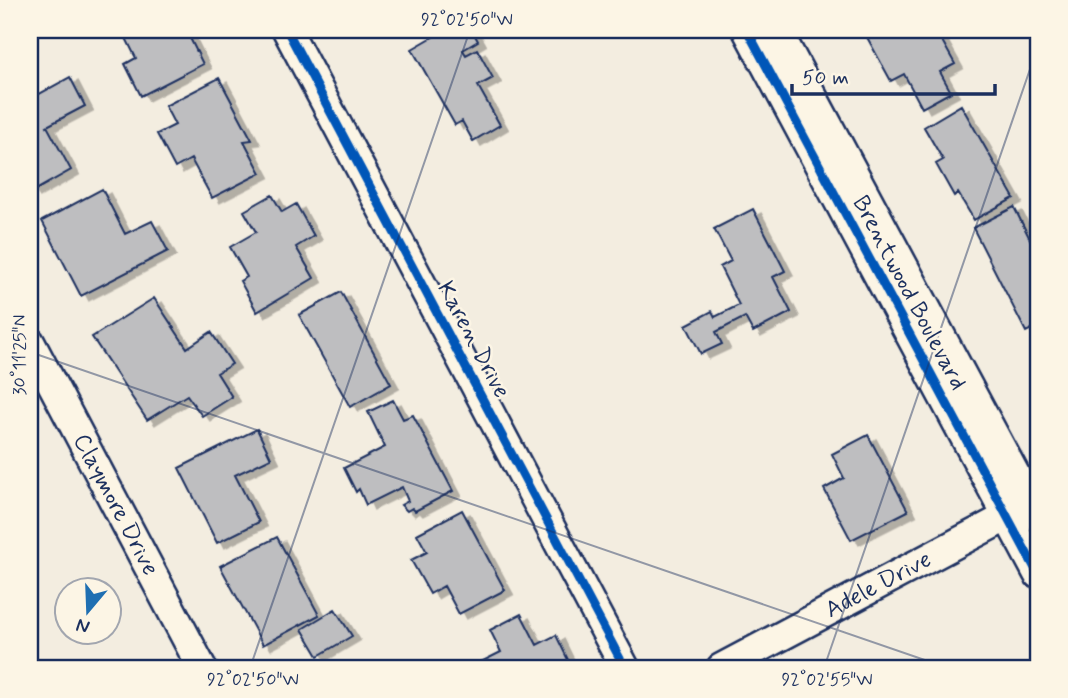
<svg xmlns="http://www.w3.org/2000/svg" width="1068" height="698" font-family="Mynerve,sans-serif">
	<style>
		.building { fill: #bebec0; stroke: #1b2f5e; stroke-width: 2; filter: url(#shadow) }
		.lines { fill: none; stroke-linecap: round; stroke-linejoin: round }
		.minor-casing { stroke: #1b2f5e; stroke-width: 33 }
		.minor { stroke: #fcf5e5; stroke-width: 28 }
		.cycleway-casing { stroke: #fcf5e5; stroke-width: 13 }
		.cycleway { stroke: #0057b8; stroke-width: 9 }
		.ticks { fill: none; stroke: #1b2f5e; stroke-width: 2; stroke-opacity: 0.45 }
		.labels { text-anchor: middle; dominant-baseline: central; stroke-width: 5; stroke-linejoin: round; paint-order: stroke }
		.street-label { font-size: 24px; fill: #1b2f5e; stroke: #fcf5e5 }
		.neatline { fill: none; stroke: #1b2f5e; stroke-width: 2.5 }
		.ticks-label { font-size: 18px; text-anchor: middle; fill: #1b2f5e }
	</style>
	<defs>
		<filter id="shadow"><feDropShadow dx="8" dy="4.5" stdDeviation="0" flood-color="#0004"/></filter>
	</defs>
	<rect width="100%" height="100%" fill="#f3ede0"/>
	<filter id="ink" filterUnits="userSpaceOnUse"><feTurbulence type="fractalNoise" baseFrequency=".0143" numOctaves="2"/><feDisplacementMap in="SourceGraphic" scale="14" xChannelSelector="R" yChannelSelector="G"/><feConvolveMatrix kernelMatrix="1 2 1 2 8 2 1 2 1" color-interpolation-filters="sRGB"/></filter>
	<g filter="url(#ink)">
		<path class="building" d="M 127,30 L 186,30 L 203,64 L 141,96 L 125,64 L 136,58 L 123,32 Z
			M 445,30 L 472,30 L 478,41 L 463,50 L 466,55 L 477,49 L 493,78 L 478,86 L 500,125 L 473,141 L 462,121 L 455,125 L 412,49 Z
			M 863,30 L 936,30 L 955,64 L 940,72 L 951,92 L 922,108 L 904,74 L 891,81 Z
			M 70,77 L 85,106 L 47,126 L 71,170 L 32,192 L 30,189 L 30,99 Z
			M 219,78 L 252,140 L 244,141 L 261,173 L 212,198 L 191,159 L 175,168 L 157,134 L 175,125 L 165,106 Z
			M 961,105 L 1014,198 L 974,220 L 958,193 L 954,196 L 936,164 L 943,160 L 924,127 Z
			M 102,189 L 125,234 L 152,221 L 168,251 L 81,296 L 42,221 Z
			M 272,195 L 282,212 L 296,204 L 314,236 L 296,247 L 314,278 L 257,312 L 240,281 L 247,277 L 230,247 L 256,232 L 244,211 Z
			M 1014,207 L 1038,255 L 1038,326 L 1026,332 L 973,228 Z
			M 753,209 L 785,271 L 773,277 L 791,312 L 753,332 L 745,317 L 716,332 L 722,344 L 701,354 L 686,325 L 712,311 L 715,317 L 739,305 L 720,267 L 731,261 L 714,229 Z
			M 341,292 L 391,384 L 350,407 L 299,315 Z
			M 154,298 L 187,348 L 211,332 L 232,364 L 217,373 L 232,397 L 202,416 L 187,395 L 147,420 L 92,337 Z
			M 393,400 L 403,419 L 413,415 L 453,491 L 415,511 L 412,508 L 407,511 L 401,505 L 408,501 L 402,487 L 366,505 L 359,489 L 356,492 L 344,468 L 385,447 L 368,412 Z
			M 257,429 L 271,458 L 235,475 L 259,522 L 217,543 L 179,468 Z
			M 868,435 L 908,511 L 851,540 L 824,489 L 844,478 L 832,454 Z
			M 462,510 L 505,590 L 459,614 L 444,586 L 430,594 L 411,560 L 427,552 L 417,534 Z
			M 277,537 L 319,615 L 263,645 L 220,566 Z
			M 335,609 L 352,636 L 318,656 L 302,629 Z
			M 521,614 L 537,645 L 556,635 L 572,668 L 469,668 L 501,652 L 490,630 Z"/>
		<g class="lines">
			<defs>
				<g id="minor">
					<path d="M 287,30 L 625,668"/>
					<path d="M 747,30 L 1038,574"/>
					<path d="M 777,30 L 1038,517"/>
					<path id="s1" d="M 30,342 L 202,668"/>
					<path id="s2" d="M 721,668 L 1023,508"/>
				</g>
			</defs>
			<use href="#minor" class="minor-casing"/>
			<use href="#minor" class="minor"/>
			<defs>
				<path id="cycleway" d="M 287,30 L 625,668
					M 747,30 L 1038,574"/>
			</defs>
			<use href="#cycleway" class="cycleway-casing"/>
			<use href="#cycleway" class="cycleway"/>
		</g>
	</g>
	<path class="ticks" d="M 1013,30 L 1038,38M 30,352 L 948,668M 250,668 L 470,30M 824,668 L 1038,46"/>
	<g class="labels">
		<g class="street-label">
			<text transform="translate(909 293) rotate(62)">Brentwood Boulevard</text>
			<text transform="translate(473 340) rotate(62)">Karen Drive</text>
			<text stroke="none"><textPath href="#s1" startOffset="184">Claymore Drive</textPath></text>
			<text stroke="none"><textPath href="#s2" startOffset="178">Adele Drive</textPath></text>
		</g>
	</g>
	<rect width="1068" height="698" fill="none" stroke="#fcf5e5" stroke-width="77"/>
	<g transform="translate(88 611) rotate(199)"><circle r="33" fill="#fcf5e5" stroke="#a2a6af" stroke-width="2"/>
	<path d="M0-5L12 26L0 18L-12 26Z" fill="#1f6fb2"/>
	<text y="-10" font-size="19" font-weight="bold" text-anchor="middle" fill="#1b2f5e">N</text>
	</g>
	<path d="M792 84v10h203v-10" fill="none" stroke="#1b2f5e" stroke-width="3.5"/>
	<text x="802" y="84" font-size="21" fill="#1b2f5e" stroke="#fcf5e5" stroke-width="5" paint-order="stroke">50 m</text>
	<rect x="38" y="38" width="992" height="622" class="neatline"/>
	<g class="ticks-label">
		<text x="467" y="25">92°02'50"W</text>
		<text transform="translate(19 355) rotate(-90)" y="6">30°11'25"N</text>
		<text x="253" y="685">92°02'50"W</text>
		<text x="827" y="685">92°02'55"W</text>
	</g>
</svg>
